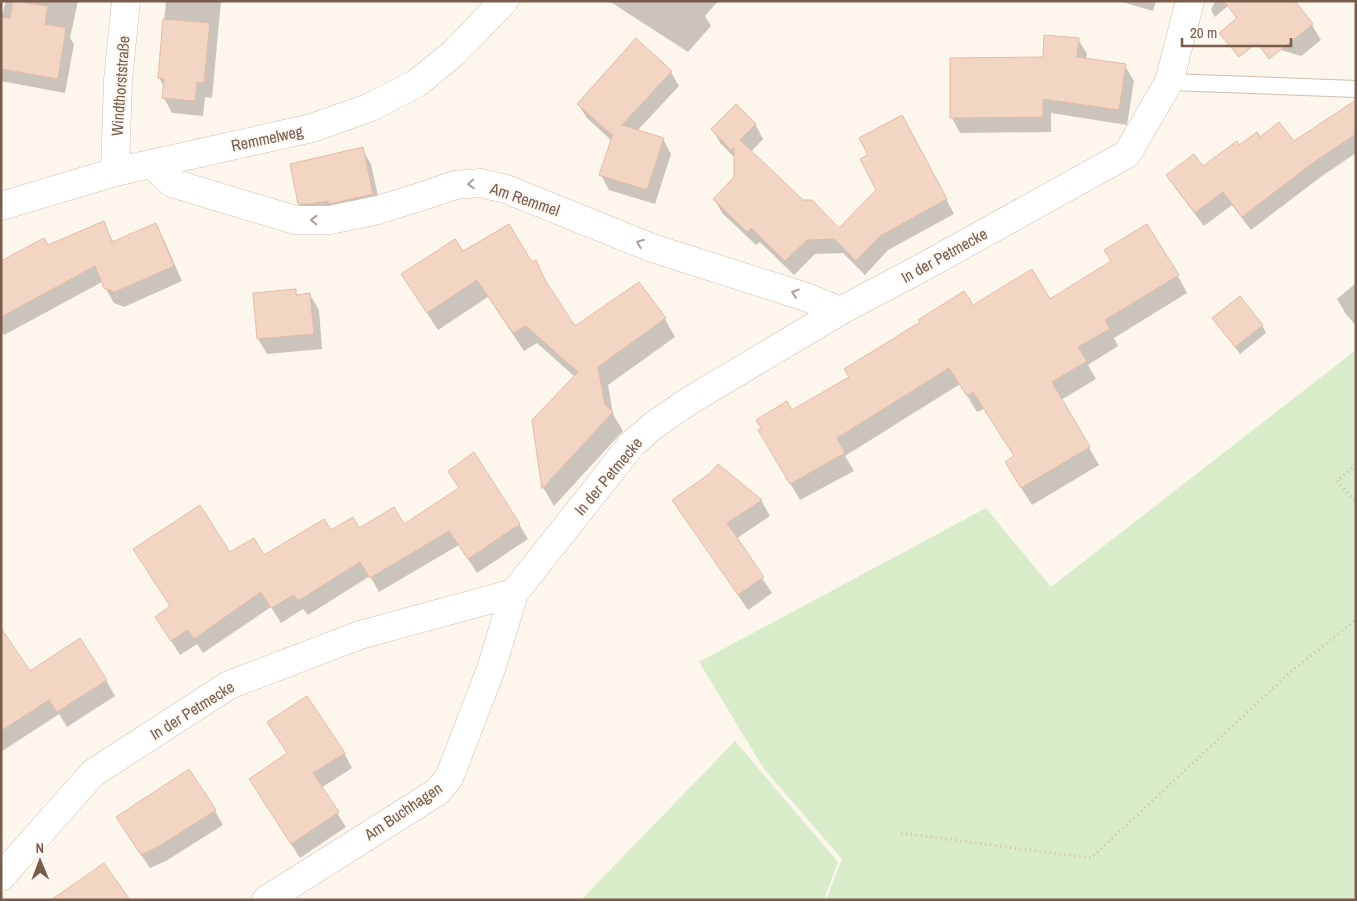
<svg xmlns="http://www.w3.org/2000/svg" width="1357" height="901" font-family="'Archivo Narrow',sans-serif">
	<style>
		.green { fill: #d8ecc9 }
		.shadow { fill: #0003 }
		.building { fill: #f3d5c3; stroke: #e6bba3 }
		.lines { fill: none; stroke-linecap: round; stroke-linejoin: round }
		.lane-casing { stroke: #d1beb0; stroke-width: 18 }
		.street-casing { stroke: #d1beb0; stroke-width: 29 }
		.path { stroke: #d9b8a5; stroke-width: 3; stroke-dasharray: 1 4; stroke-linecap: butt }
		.lane { stroke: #fff; stroke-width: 16 }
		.street { stroke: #fff; stroke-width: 28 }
		.oneway { stroke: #af9d94 }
		.labels { text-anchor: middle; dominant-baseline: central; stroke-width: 4; stroke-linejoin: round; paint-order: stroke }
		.street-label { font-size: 16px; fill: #7a5c4d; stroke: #fffaf3 }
	</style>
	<rect width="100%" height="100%" fill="#fdf6ec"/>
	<path class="green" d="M 1356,350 L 1356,900 L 826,900 L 842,859 L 764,769 L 699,662 L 986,508 L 1051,587 Z
		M 735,741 L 838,862 L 824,900 L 581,900 Z"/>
	<path class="shadow" d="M 6,1 L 78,1 L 70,38 L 74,44 L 65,93 L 1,81 L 1,18 Z
		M 166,1 L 221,1 L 212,98 L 205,97 L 203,116 L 172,113 L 164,98 L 165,88 L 159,78 Z
		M 609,1 L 718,1 L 705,16 L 711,26 L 688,52 Z
		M 1119,1 L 1156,1 L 1153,11 Z
		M 1215,1 L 1293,1 L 1312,25 L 1321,40 L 1301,56 L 1254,42 L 1238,21 L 1229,5 L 1215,17 L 1211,10 Z
		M 1078,39 L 1087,54 L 1086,60 L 1125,66 L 1134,81 L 1127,125 L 1051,113 L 1051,132 L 960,133 L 952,118 L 951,59 L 1044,58 Z
		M 671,72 L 679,86 L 637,131 L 663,139 L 671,154 L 655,204 L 609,190 L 601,175 L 612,141 L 587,118 L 578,104 Z
		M 1356,102 L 1356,153 L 1322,176 L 1251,230 L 1232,205 L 1204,226 L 1176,189 L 1168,175 L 1203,168 L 1260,138 L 1293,142 Z
		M 755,124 L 763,139 L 751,152 L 802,202 L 839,230 L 878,190 L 910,131 L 954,214 L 888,250 L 865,275 L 843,253 L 815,254 L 794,275 L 760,242 L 756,245 L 723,214 L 714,199 L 735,178 L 735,158 L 721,144 L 712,129 Z
		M 362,149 L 371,164 L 381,210 L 308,220 L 299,204 Z
		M 103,223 L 114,243 L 155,225 L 164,240 L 182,281 L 124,307 L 114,303 L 102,282 L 4,335 L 1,330 L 1,262 L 48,247 Z
		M 463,253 L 531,264 L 535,262 L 551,292 L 575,328 L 665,319 L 675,337 L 608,385 L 613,414 L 623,431 L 554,506 L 544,489 L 534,420 L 575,377 L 537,343 L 524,351 L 488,297 L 438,330 L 413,292 Z
		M 1178,276 L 1187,293 L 1114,338 L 1118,346 L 1088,365 L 1096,379 L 1061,400 L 1099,465 L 1032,505 L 1016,480 L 1015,457 L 984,409 L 977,412 L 960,384 L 845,456 L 854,471 L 800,500 L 759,430 L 972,306 L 1049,300 Z
		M 1356,283 L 1356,326 L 1346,314 L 1337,299 Z
		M 295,291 L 298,296 L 310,295 L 319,310 L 322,349 L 267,354 L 258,339 Z
		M 1214,319 L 1262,325 L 1266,333 L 1240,354 Z
		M 674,500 L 761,500 L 770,516 L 736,539 L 772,593 L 748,610 Z
		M 519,524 L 528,539 L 477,573 L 459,545 L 379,592 L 370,576 L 308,615 L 303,609 L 281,623 L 271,607 L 203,653 L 197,644 L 180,655 L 156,617 L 171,607 L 134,550 L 229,554 L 264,557 L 331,532 L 404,526 Z
		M 1,658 L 29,672 L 106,680 L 115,696 L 67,727 L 59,714 L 1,752 Z
		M 268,723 L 344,753 L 352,768 L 321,788 L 346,827 L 300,858 L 259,794 L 288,754 Z
		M 215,811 L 223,825 L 166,861 L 150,868 L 125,831 Z"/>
	<path class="building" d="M 13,1 L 48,6 L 45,24 L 66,28 L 58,79 L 1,69 L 1,17 L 10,18 Z
		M 1224,1 L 1295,1 L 1313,24 L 1269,59 L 1257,43 L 1239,57 L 1219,33 L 1237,18 Z
		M 163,19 L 210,23 L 204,83 L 197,82 L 195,101 L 162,98 L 164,79 L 158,78 Z
		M 1044,35 L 1079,38 L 1077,57 L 1126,64 L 1119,110 L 1043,99 L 1043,117 L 950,118 L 950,58 L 1043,57 Z
		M 636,38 L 672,71 L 622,125 L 664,138 L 647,190 L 599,175 L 613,134 L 612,135 L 577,104 Z
		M 1356,100 L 1356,134 L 1314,162 L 1242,217 L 1223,192 L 1195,213 L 1166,175 L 1194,154 L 1203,166 L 1237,141 L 1239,145 L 1257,132 L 1260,137 L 1279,122 L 1294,141 Z
		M 736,104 L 756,124 L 740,140 L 803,200 L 812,200 L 839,228 L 876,190 L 860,159 L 868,155 L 859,138 L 902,115 L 947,199 L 880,236 L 856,261 L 834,239 L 807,240 L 785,261 L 751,228 L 747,232 L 713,199 L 734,177 L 734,147 L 731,150 L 711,129 Z
		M 363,147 L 373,194 L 329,204 L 328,201 L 310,204 L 298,204 L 290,164 Z
		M 104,221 L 112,242 L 156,223 L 174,266 L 115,292 L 104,288 L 95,266 L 1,317 L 1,261 L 44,238 L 48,245 Z
		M 509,224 L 532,262 L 536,260 L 545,280 L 575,326 L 639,282 L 666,318 L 598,367 L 605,405 L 613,412 L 542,489 L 532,420 L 578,372 L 526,326 L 513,333 L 477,280 L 427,313 L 401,274 L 455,239 L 463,251 Z
		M 1147,224 L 1179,275 L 1105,320 L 1110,329 L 1078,347 L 1087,361 L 1052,382 L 1090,447 L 1021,488 L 1005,462 L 1014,456 L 973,392 L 967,396 L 949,368 L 837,438 L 845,453 L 790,484 L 758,430 L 761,428 L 756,420 L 787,401 L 792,410 L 849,377 L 844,369 L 920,322 L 918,320 L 964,291 L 973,305 L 1032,269 L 1050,299 L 1111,261 L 1104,250 Z
		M 296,289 L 296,295 L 310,293 L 314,334 L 257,339 L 253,293 Z
		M 1240,296 L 1263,325 L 1235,347 L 1212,318 Z
		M 474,452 L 520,524 L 468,559 L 449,531 L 370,578 L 360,562 L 298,601 L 294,595 L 271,608 L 261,592 L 194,639 L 188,630 L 171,641 L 155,617 L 170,606 L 133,549 L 200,505 L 230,552 L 254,538 L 264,555 L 324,519 L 331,530 L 353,517 L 359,528 L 394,507 L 404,524 L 459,488 L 448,471 Z
		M 718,464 L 762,500 L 727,523 L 764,577 L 738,595 L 672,500 L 709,474 Z
		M 1,628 L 30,671 L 80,638 L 107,680 L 57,712 L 49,700 L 1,731 Z
		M 307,696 L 345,753 L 313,773 L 339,812 L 291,844 L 249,779 L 287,753 L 267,722 Z
		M 189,769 L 216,810 L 158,847 L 141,855 L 116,817 Z
		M 104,863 L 130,900 L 51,900 Z"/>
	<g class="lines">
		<defs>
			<path id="lane" d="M 1169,82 L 1356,89"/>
			<path id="street" d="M 152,164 L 172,183 L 295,220 L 330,220 L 378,210 L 426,195 L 455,185 L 480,183 L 506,189 L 652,248 L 806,297 L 840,311
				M 115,172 L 118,80 L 126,1
				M 1,206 L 115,172 L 312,128 L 371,107 L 417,83 L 455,52 L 504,1
				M 1,877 L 93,773 L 229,685 L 360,635 L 514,593 L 632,444 L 654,425 L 689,401 L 840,311 L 925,266 L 1127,154 L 1169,82 L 1190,1
				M 266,900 L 437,792 L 449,778 L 491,669 L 514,593"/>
		</defs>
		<use href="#lane" class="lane-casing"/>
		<use href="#street" class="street-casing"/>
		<path class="path" d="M 1356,465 L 1337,481 L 1356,502
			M 901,833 L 1091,858 L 1295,668 L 1356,620"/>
		<use href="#lane" class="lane"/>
		<use href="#street" class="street"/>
	</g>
	<defs><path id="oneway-chevron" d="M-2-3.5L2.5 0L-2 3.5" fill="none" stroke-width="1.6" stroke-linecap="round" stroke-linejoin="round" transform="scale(1.25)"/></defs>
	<g class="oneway">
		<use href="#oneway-chevron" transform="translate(471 184) rotate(176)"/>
		<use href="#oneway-chevron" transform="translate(314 220) rotate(-179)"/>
		<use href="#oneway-chevron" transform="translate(640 243) rotate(-158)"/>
		<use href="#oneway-chevron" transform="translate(795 293) rotate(-162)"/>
	</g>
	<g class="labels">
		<g class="street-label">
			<text transform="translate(120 86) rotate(-86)">Windthorststraße</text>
			<text transform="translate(267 138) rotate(-12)">Remmelweg</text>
			<text transform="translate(525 199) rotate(19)">Am Remmel</text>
			<text transform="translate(944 255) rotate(-29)">In der Petmecke</text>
			<text transform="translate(608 476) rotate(-50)">In der Petmecke</text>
			<text transform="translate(192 710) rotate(-32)">In der Petmecke</text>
			<text transform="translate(403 811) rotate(-34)">Am Buchhagen</text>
		</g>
	</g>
	<rect width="1357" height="901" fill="none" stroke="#7a5c4d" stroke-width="5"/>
	<g transform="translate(40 861) rotate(359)" stroke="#fffaf3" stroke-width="4" paint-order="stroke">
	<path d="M0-4L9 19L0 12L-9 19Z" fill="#7a5c4d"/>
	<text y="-8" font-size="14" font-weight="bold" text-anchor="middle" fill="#7a5c4d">N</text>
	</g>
	<path d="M1182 38v8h109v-8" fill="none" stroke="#7a5c4d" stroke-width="2.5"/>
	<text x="1190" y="38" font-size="15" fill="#7a5c4d" stroke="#fffaf3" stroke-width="4" paint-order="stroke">20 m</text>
</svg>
